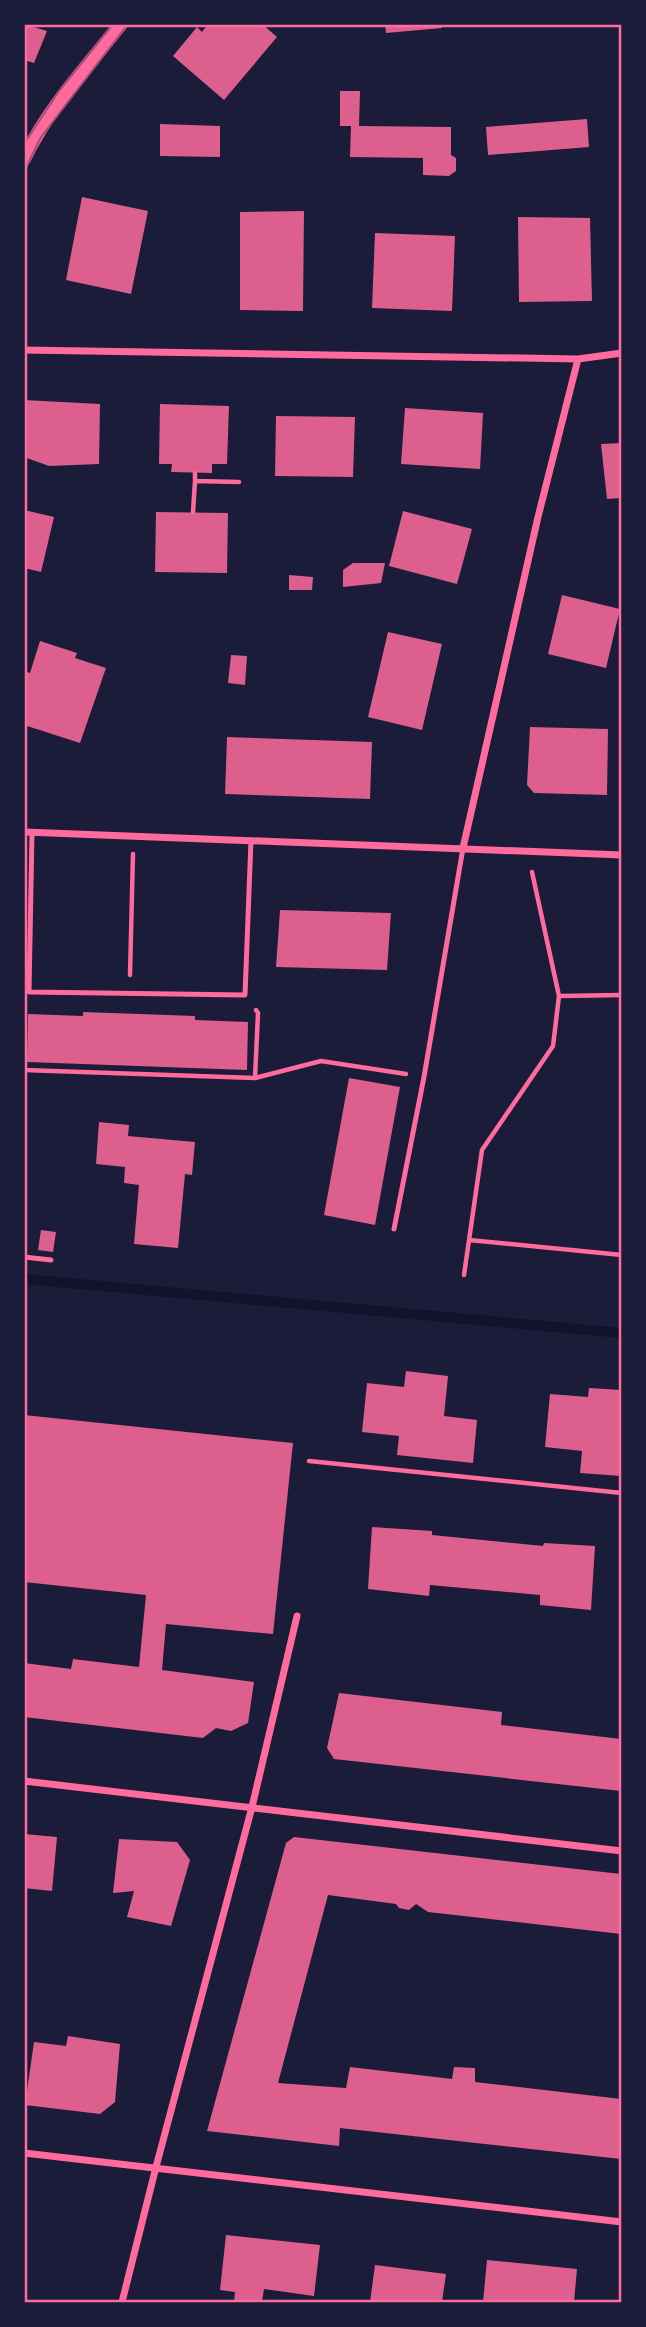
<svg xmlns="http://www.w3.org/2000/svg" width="646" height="2327" font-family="'Noto Sans',sans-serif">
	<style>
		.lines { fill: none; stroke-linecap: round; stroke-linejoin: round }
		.stream { stroke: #12122b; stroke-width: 10 }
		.building { fill: #dd5f8e }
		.path { stroke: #ff6b9d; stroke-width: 4.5 }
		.service { stroke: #ff6b9d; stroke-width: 5 }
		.minor { stroke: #ff6b9d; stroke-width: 7 }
		.secondary { stroke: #ff6b9d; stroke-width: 14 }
		.tram { stroke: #a44b75; stroke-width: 2 }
		.neatline { fill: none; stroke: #ff6b9d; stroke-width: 2.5 }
	</style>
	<rect width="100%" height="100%" fill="#1b1b3a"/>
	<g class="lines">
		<path class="stream" d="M 24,1279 L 622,1333"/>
	</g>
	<path class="building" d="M 24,24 L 47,31 L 34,63 L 24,60 Z
		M 208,24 L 262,24 L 277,37 L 224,100 L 173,56 L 197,27 L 202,32 Z
		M 385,24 L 441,24 L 442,28 L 386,33 Z
		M 340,91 L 360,91 L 359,126 L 451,127 L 451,155 L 456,158 L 456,171 L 449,176 L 423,175 L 423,158 L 350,157 L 351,126 L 340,126 Z
		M 587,119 L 589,147 L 488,155 L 486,127 Z
		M 160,124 L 220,126 L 220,157 L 160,156 Z
		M 82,197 L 148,211 L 131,294 L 66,280 Z
		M 304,211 L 303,311 L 240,310 L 240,212 Z
		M 518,217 L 590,218 L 592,301 L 519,302 Z
		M 375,233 L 455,236 L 452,311 L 372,308 Z
		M 24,400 L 100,404 L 99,464 L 49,466 L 24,457 Z
		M 160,404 L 229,406 L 227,464 L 212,464 L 212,473 L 171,472 L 172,464 L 159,464 Z
		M 405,408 L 483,413 L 480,469 L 401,464 Z
		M 276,416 L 355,417 L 353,477 L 275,476 Z
		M 621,443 L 621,498 L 607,499 L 601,444 Z
		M 24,510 L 54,517 L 41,572 L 24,568 Z
		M 403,511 L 472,529 L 457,584 L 389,566 Z
		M 156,512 L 228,513 L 227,573 L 155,572 Z
		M 353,563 L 385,563 L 381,583 L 343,587 L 343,570 Z
		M 289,575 L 313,577 L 312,590 L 289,590 Z
		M 562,595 L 620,609 L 606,668 L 548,654 Z
		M 388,632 L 442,644 L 422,730 L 368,717 Z
		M 40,641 L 77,653 L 75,658 L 106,668 L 80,743 L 24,725 L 24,671 L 30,673 Z
		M 231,655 L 247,656 L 245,685 L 228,683 Z
		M 530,727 L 608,729 L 607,795 L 534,793 L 527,785 Z
		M 227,737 L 372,742 L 370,799 L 225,794 Z
		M 280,910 L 391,913 L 387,970 L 276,967 Z
		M 83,1012 L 195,1016 L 195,1020 L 248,1022 L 247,1070 L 27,1062 L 28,1014 L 83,1016 Z
		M 349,1078 L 400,1087 L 375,1225 L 324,1215 Z
		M 99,1122 L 129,1125 L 128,1136 L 195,1142 L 192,1175 L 185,1174 L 178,1248 L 134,1244 L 139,1185 L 124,1183 L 125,1167 L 96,1164 Z
		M 41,1230 L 56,1232 L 53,1252 L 38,1250 Z
		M 406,1371 L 448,1376 L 444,1416 L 477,1420 L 473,1463 L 397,1455 L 399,1436 L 362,1432 L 367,1383 L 404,1387 Z
		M 589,1388 L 621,1390 L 621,1476 L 580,1473 L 582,1451 L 545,1447 L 550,1394 L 588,1397 Z
		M 24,1415 L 293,1443 L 273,1634 L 166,1624 L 162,1670 L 254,1682 L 248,1723 L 231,1731 L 216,1728 L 203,1738 L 24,1717 L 24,1663 L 71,1669 L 73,1659 L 139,1667 L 146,1595 L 24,1582 Z
		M 372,1527 L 432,1531 L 432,1535 L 543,1546 L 544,1543 L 595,1546 L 591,1610 L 540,1605 L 540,1595 L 430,1585 L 429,1596 L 368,1589 Z
		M 339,1693 L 502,1712 L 501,1725 L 621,1739 L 621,1791 L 334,1759 L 327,1748 Z
		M 24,1834 L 57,1837 L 52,1891 L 24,1888 Z
		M 294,1837 L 621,1874 L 621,1934 L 428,1912 L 416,1904 L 409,1910 L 399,1908 L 396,1904 L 328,1895 L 278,2083 L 346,2088 L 350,2067 L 452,2079 L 454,2067 L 475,2068 L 475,2082 L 621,2099 L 621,2159 L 340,2128 L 339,2146 L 207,2131 L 286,1843 Z
		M 119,1839 L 177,1842 L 190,1860 L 171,1926 L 127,1917 L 134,1891 L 113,1893 Z
		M 68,2036 L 120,2044 L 115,2102 L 100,2114 L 25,2105 L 34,2042 L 66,2046 Z
		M 226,2235 L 320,2245 L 314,2296 L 264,2289 L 262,2302 L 234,2302 L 235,2292 L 220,2290 Z
		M 487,2260 L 577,2269 L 574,2302 L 483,2302 Z
		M 375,2265 L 446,2274 L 442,2302 L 370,2302 Z"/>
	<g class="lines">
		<path class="path" d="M 195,473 L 195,481
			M 193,512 L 195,481 L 239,482
			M 130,975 L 133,854
			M 559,996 L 622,995
			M 24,1070 L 255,1078 L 321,1061 L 406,1074
			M 255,1078 L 258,1013 L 256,1010
			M 469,1240 L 622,1255
			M 464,1275 L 482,1150 L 553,1046 L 559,996 L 532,872
			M 309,1461 L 622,1493"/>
		<path class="service" d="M 32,832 L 29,992 L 245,995 L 251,840
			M 394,1229 L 424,1077 L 463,848
			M 24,1257 L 51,1260"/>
		<path class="minor" d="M 24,350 L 578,359 L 622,353
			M 24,832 L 622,855
			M 463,848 L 538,517 L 578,359
			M 24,1781 L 622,1851
			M 24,2153 L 622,2222
			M 122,2302 L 156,2167 L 252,1807 L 297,1616"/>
		<path class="secondary" d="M 24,159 C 48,108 87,67 121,24"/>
		<path class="tram" d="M 24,144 L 59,91 L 113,24
			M 24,172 L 41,137 L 128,24"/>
	</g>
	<rect width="646" height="2327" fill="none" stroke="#1b1b3a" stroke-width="52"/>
	<rect x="26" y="26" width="594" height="2275" class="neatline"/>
</svg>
